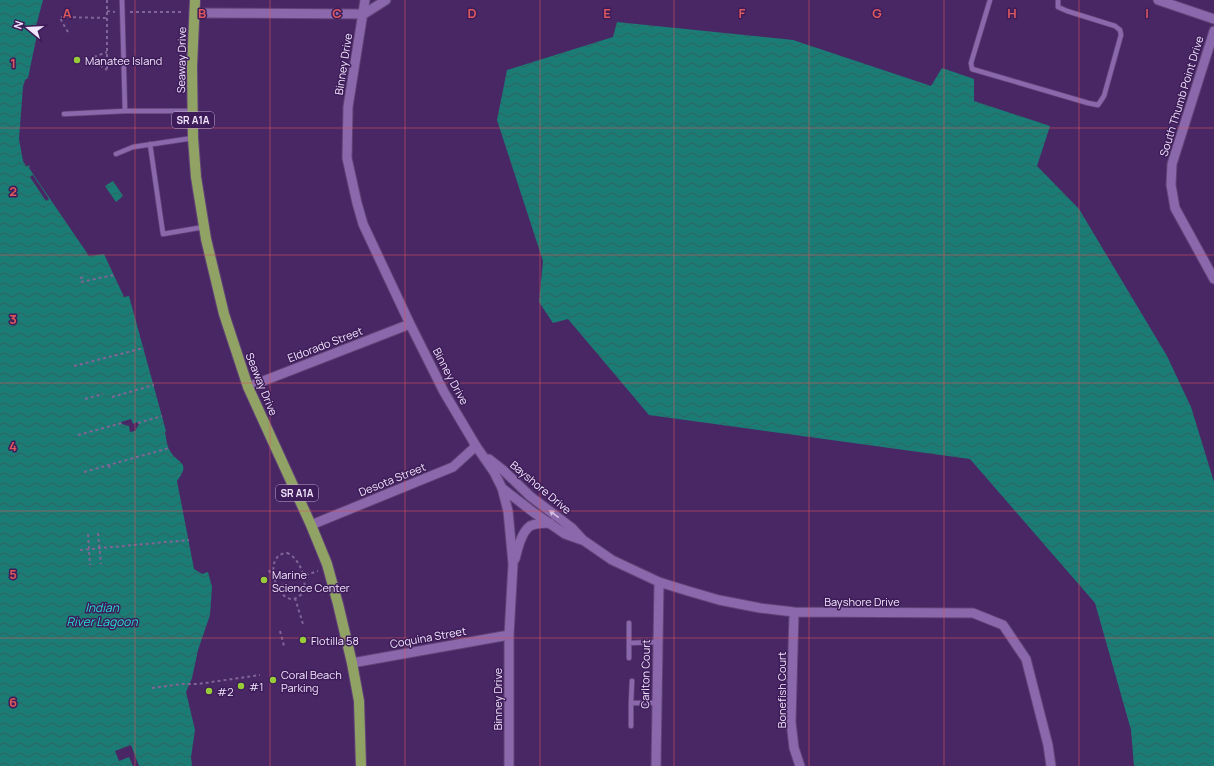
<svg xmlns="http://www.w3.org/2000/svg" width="1214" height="766" font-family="Manrope,sans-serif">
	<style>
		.water { fill: url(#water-waves) }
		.pier { fill: #492765 }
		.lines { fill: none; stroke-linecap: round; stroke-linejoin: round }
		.service-casing { stroke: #614377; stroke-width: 6 }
		.minor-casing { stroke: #614377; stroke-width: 11 }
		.primary-casing { stroke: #614377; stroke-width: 12 }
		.path { stroke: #806596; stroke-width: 2; stroke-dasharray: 3 3; stroke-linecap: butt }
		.service { stroke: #8b68ab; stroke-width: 4.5 }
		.minor { stroke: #8b68ab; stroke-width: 9 }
		.primary { stroke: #91a265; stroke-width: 10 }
		.oneway { fill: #d2c0e4 }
		.grid { fill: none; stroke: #dd585d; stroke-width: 1; stroke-opacity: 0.55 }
		.poi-dot { fill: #97cc38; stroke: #3e1c59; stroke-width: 1.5 }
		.labels { text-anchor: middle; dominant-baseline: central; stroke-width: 3; stroke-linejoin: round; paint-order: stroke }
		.shield { fill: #3e1c59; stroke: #bba9cb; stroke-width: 1 }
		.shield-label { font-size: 10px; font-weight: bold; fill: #f1e6fc }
		.poi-label { font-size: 11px; fill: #f1e6fc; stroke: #3e1c59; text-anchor: start }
		.street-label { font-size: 11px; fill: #f1e6fc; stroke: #3e1c59 }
		.water-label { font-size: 12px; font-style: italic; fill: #24ded1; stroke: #3e1c59 }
		.grid-label { font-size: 13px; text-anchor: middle; font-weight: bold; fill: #dd585d; stroke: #3e1c59; stroke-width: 3; stroke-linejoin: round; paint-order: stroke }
	</style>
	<defs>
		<pattern id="water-waves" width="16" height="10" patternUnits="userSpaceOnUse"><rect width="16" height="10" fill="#1b7c75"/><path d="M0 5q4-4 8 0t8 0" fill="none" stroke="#2f6363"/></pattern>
	</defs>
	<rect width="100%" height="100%" fill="#492765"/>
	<path class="water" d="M 0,0 L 47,0 L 39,29 L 38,30 L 28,78 L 31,79 L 27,127 L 30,165 L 29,168 L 89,256 L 104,254 L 124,297 L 129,296 L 166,431 L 165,432 C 166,438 167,446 170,451 C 177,464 192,461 177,481 L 194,569 L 202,574 L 208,572 L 212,587 L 210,615 L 198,650 L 192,678 L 186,692 L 195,730 L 191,757 L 192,766 L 0,766 Z
		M 617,22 L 793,40 L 931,86 L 942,68 L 974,79 L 974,101 L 1050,126 L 1037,166 L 1079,209 L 1167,356 L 1191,407 L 1214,482 L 1214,766 L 1134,766 L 1131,730 L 1095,603 L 970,459 L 649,415 L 568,319 L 553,323 L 539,302 L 543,261 L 497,120 L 507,70 L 613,37 Z
		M 113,181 L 123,196 L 116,202 L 105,186 Z"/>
	<path class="pier" d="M 43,0 L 49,0 L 41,30 L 38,29 L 36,26 Z
		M 28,78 L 33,79 L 29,127 L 32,165 L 26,166 L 23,161 L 19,139 L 23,87 L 25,80 Z
		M 33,175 L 49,199 L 46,201 L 30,177 Z
		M 131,419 L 133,424 L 138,422 L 139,424 L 135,431 L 130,432 L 129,426 L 122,424 L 121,422 Z
		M 131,745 L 139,766 L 133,766 L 129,757 L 119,761 L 115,751 Z"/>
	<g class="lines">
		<defs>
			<path id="service" d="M 122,0 L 125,111 L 192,111
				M 990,0 L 971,63 L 972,69 L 1088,103 L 1098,105 L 1104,96 L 1121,35 L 1120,30 L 1115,26 L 1067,11 L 1058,7 L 1058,0
				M 64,114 L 125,111
				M 150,144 L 163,234 L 204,227
				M 116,154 L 133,147 L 193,138
				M 629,623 L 629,643 L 658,642
				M 629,658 L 629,643
				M 632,681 L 631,703 L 657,703
				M 631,726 L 631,703"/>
			<path id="minor" d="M 365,0 L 348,107 L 347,158 L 357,203 L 363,224 L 410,324 L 444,392 L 476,446 L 494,472 L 502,488 L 508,511 L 513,564 L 509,635 L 509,766
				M 1158,0 L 1214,19
				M 194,13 L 364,14 L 386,0
				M 1214,31 L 1172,164 L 1171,185 L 1175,208 L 1214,279
				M 248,387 L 410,324
				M 489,459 L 503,470 L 530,496 L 572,528 L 583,540 L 612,560 L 659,582 L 688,591 L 719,600 L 760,608 L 794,612 L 973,613 L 1003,625 L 1026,659 L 1048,745 L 1051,766
				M 502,488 L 533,512 L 565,534 L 582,540
				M 311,525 L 453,467 L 476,446
				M 515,559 C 518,548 521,533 530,526 C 536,523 544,523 550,523
				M 794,612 L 791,722 L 794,748 L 800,766
				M 352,663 L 509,635
				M 656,766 L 659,582"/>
			<path id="primary" d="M 195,0 L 192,66 L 193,138 L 196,177 L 206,239 L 224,314 L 248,387 L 311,525 L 327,564 L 338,604 L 352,663 L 359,701 L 361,766"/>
		</defs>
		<use href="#service" class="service-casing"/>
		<use href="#minor" class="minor-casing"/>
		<use href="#primary" class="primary-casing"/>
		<path class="path" d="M 107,0 L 107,70
			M 107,11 L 115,12
			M 130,12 L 183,12
			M 68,32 L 62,22 L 60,17 L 107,18
			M 94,57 L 107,52
			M 95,62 L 107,70
			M 80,278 L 85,277
			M 81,282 L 114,275
			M 74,366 L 144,348
			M 112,397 L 154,385
			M 85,399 L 103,394
			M 138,423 L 162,416
			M 78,435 L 122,423
			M 109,465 L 110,469
			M 84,472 L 169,448
			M 98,533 L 101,564
			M 88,534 L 90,565
			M 80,550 L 189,540
			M 287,553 C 301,558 312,589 298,597 C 278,610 260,554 287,553 Z
			M 269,570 L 271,575 L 277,574
			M 300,577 L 318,571
			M 279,592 L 284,591 L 282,584
			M 295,598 L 303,624
			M 280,631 L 284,646 L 286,645
			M 152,688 L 182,684 L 198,684 L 260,675"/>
		<use href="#service" class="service"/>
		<use href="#minor" class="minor"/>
		<use href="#primary" class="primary"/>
	</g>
	<defs><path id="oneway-solid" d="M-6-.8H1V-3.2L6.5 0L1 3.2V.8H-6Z"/></defs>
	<use class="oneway" href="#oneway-solid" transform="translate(554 514) rotate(-143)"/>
	<path class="grid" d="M 135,0 L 135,766M 270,0 L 270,766M 405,0 L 405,766M 540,0 L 540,766M 674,0 L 674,766M 809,0 L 809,766M 944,0 L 944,766M 1079,0 L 1079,766M 0,128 L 1214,128M 0,255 L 1214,255M 0,383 L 1214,383M 0,511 L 1214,511M 0,638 L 1214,638"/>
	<g class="poi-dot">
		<circle cx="77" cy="60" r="4"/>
		<circle cx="264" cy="580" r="4"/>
		<circle cx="303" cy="640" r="4"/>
		<circle cx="273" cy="680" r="4"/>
		<circle cx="241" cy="686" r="4"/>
		<circle cx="209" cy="691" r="4"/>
	</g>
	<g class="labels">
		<g class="shield">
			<rect x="172" y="112" width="42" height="16" rx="3"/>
			<rect x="276" y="485" width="42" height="16" rx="3"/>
		</g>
		<g class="shield-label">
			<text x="193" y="120">SR A1A</text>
			<text x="297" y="493">SR A1A</text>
		</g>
		<g class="poi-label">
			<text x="85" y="60">Manatee Island</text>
			<text x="272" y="574">Marine<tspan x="272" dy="13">Science Center</tspan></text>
			<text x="311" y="640">Flotilla 58</text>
			<text x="281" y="674">Coral Beach<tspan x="281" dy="13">Parking</tspan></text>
			<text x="249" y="686">#1</text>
			<text x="217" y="691">#2</text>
		</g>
		<g class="street-label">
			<text transform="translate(181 60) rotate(-89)">Seaway Drive</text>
			<text transform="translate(343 64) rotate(-81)">Binney Drive</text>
			<text transform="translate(1181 96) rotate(-73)">South Thumb Point Drive</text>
			<text transform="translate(325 344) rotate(-21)">Eldorado Street</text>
			<text transform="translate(451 376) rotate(62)">Binney Drive</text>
			<text transform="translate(262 384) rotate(68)">Seaway Drive</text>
			<text transform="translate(392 479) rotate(-22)">Desota Street</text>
			<text transform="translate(541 487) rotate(40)">Bayshore Drive</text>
			<text x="862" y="601">Bayshore Drive</text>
			<text transform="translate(428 637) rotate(-10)">Coquina Street</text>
			<text transform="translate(645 674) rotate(-89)">Carlton Court</text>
			<text transform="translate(781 690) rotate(-90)">Bonefish Court</text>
			<text transform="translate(497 699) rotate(-90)">Binney Drive</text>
		</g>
		<g class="water-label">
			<text x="102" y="607">Indian<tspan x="102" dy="14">River Lagoon</tspan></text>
		</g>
	</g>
	<g class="grid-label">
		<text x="67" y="18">A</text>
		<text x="202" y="18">B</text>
		<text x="337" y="18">C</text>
		<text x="472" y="18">D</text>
		<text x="607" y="18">E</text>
		<text x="742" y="18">F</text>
		<text x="877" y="18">G</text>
		<text x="1012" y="18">H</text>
		<text x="1147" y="18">I</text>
		<text x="13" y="68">1</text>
		<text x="13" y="196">2</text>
		<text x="13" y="324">3</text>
		<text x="13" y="451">4</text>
		<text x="13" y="579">5</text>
		<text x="13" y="707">6</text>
	</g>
	<g transform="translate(28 28) rotate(288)" stroke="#3e1c59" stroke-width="3" paint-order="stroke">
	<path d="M0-3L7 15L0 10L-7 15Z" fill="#f1e6fc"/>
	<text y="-6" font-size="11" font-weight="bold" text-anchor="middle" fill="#f1e6fc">N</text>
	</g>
</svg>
